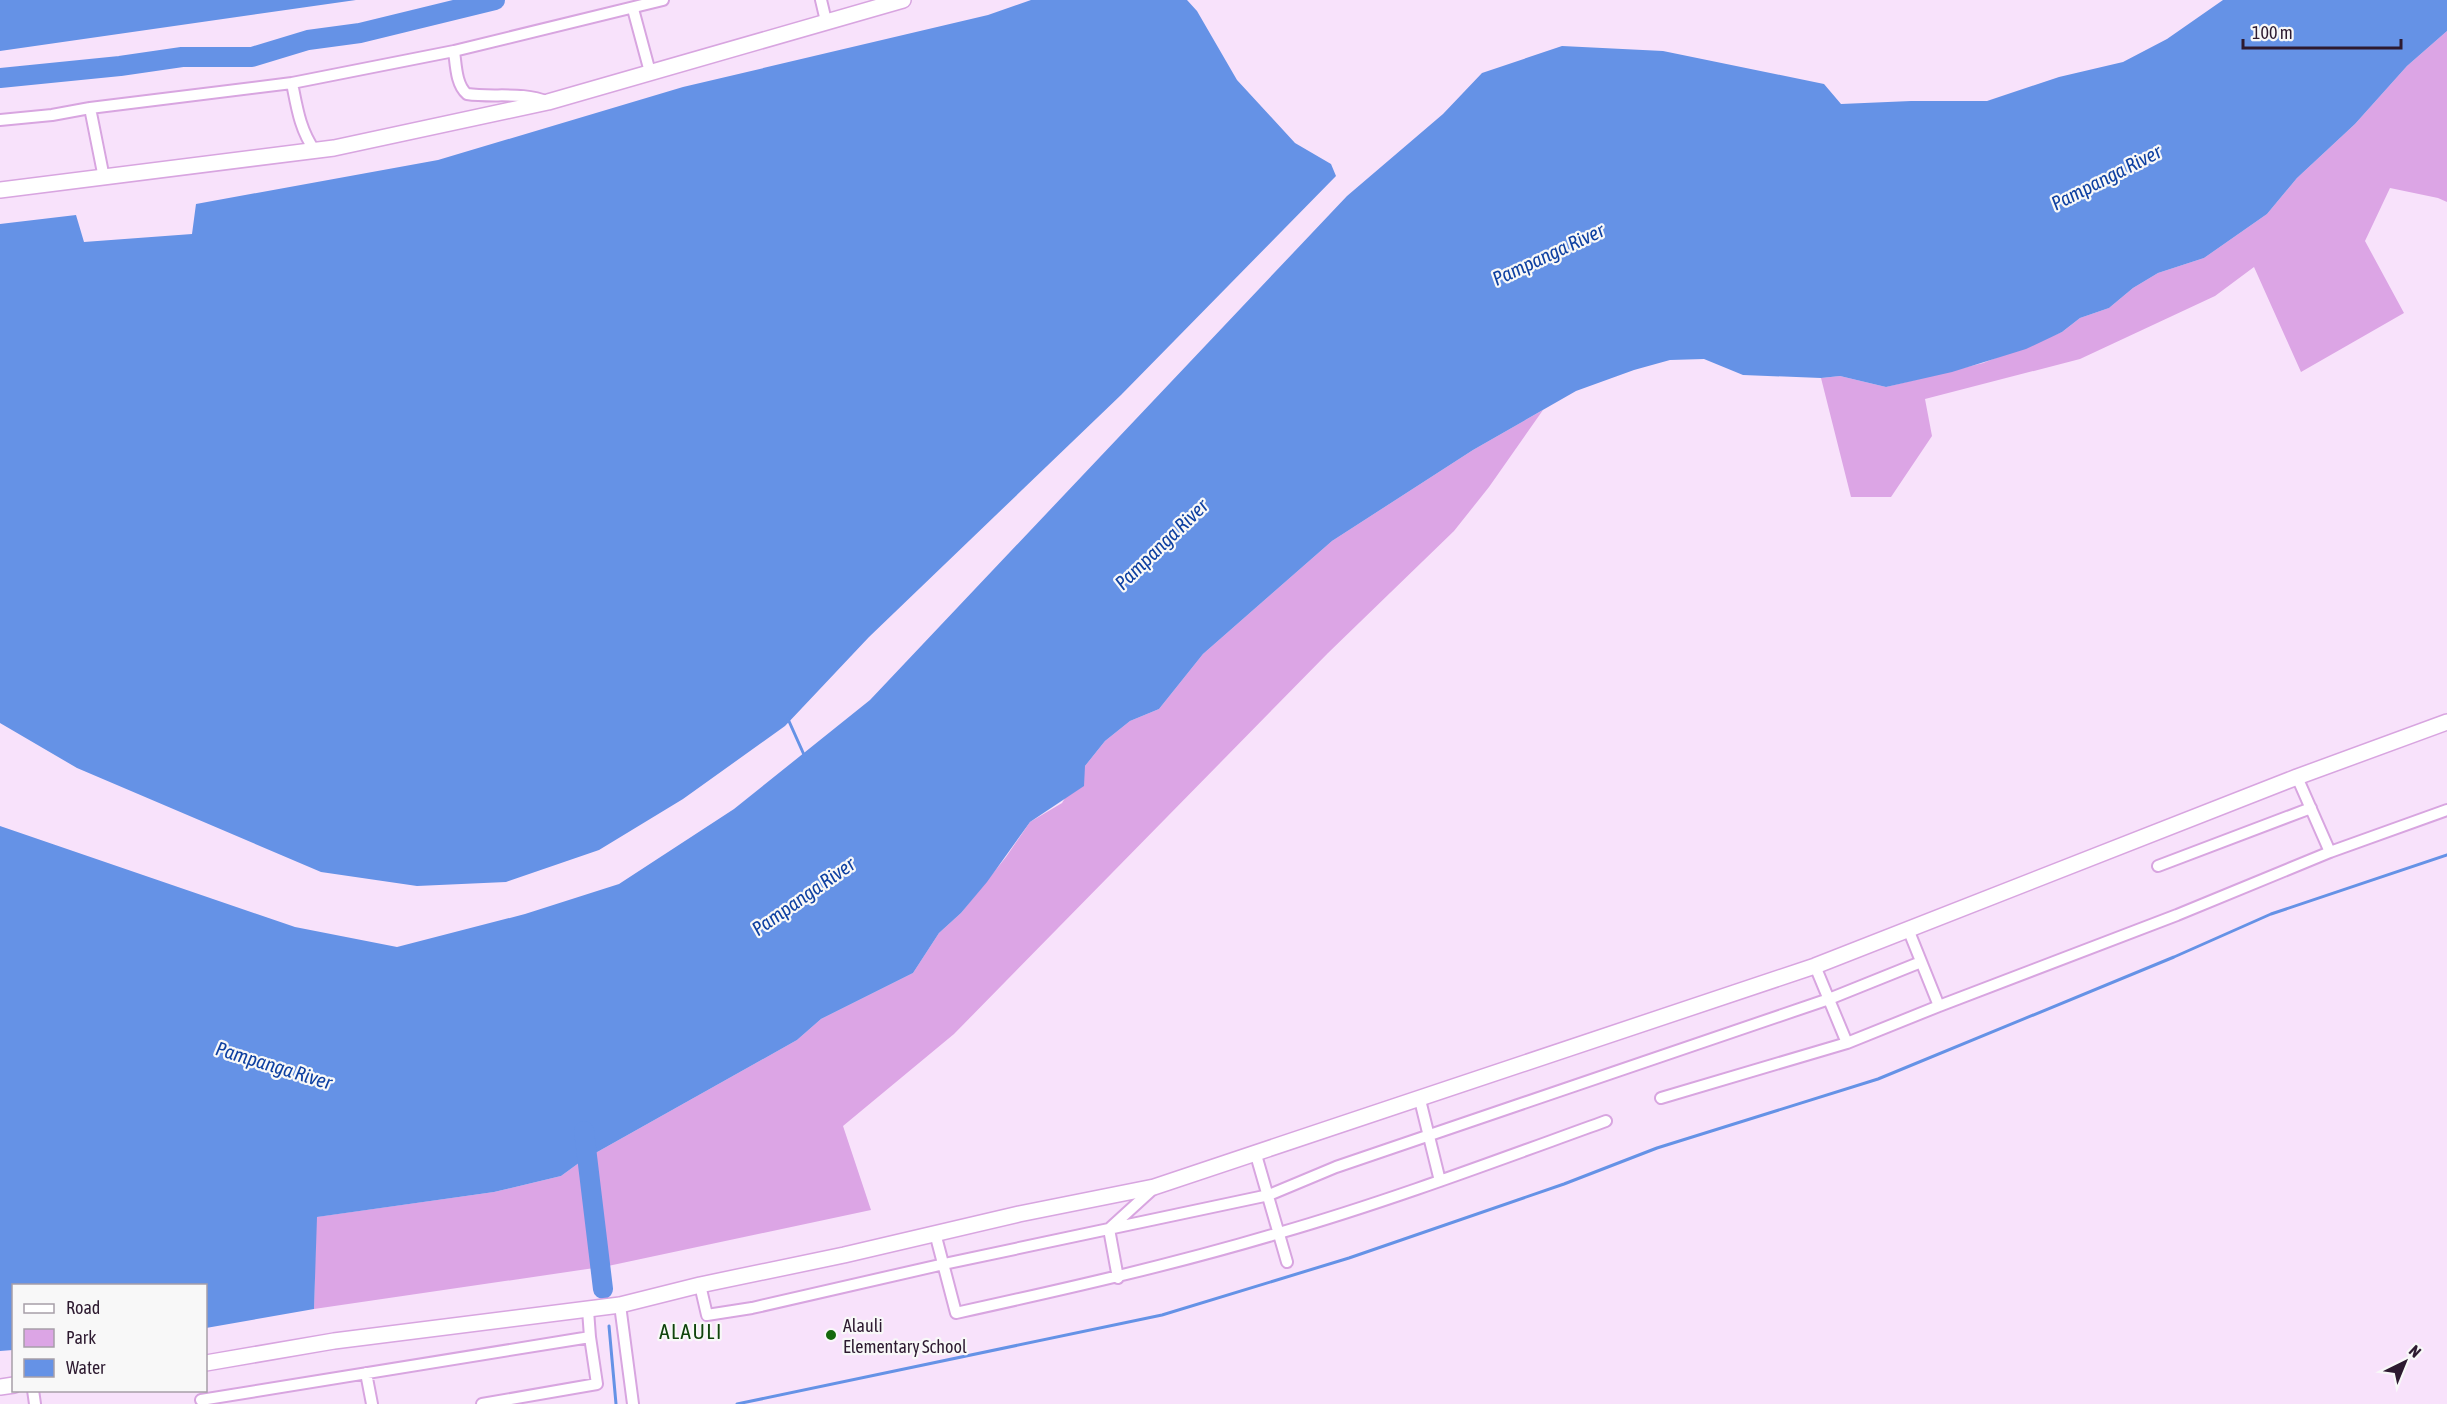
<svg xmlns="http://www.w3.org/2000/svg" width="2447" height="1404" font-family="'Asap Condensed',sans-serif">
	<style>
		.green { fill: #dca5e5 }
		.water { fill: #6592e6 }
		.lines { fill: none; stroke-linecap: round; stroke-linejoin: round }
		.stream { stroke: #6592e6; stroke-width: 3 }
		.river { stroke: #6592e6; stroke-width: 20 }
		.street-casing { stroke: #d8a5e0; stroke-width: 14 }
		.secondary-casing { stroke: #d8a5e0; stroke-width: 18 }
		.street { stroke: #fff; stroke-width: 10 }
		.secondary { stroke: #fff; stroke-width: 15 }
		.poi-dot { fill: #14680c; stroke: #f8f8f8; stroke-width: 2 }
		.labels { text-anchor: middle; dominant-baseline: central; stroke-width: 4.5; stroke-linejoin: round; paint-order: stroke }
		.poi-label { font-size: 18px; fill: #2d1a30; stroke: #f8f8f8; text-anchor: start }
		.water-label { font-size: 20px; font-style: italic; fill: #0e40a1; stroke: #f8f8f8 }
		.quarter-label { font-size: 21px; letter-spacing: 1.5px; fill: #10440c; stroke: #f8f8f8 }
	</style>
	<rect width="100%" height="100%" fill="#f8e2fb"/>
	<path class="green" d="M 2447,31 L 2447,202 L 2438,198 L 2390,188 L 2365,241 L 2404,313 L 2301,372 L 2254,267 L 2215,296 L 2080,359 L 1925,399 L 1932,436 L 1891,497 L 1851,497 L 1821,378 L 1840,376 L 1886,387 L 1983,363 L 2062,332 L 2080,318 L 2109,308 L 2133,288 L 2158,273 L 2204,258 L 2267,214 L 2297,178 L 2355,124 L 2407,66 Z
		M 1543,410 L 1489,487 L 1454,531 L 1328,653 L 954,1034 L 843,1126 L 871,1210 L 608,1266 L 314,1309 L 316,1217 L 494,1192 L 561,1176 L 583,1160 L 797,1040 L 821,1019 L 913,973 L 939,933 L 961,913 L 1006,857 L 1030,822 L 1062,803 L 1085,766 L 1105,741 L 1130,721 L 1159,709 L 1203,654 L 1332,541 L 1473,450 Z"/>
	<path class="water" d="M 0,0 L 356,0 L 0,51 Z
		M 1031,0 L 1187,0 L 1197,11 L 1237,80 L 1295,143 L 1331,164 L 1336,176 L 1121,395 L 869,637 L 785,726 L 683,799 L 599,850 L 506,882 L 417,886 L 321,872 L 77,768 L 0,723 L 0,224 L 76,215 L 84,242 L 192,234 L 196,204 L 438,160 L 683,87 L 988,15 Z
		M 2223,0 L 2447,0 L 2447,31 L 2407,66 L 2355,124 L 2297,178 L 2267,214 L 2204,258 L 2158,273 L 2133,288 L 2109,308 L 2080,318 L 2062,332 L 2026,349 L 1952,372 L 1886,387 L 1840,376 L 1821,378 L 1743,375 L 1704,359 L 1670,360 L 1634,370 L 1576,391 L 1473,450 L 1332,541 L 1203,654 L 1159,709 L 1130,721 L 1105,741 L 1085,766 L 1084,786 L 1030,822 L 987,882 L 961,913 L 939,933 L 913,973 L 821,1019 L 797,1040 L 583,1160 L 561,1176 L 494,1192 L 317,1217 L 314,1309 L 206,1328 L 206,1286 L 14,1286 L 13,1350 L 0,1351 L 0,826 L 295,927 L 397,947 L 525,914 L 619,884 L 734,809 L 870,700 L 1347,196 L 1443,114 L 1482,73 L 1562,46 L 1663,51 L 1824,84 L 1841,104 L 1911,101 L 1987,101 L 2059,77 L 2123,62 L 2167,39 Z"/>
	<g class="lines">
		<path class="stream" d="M 788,719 L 805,757
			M 609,1326 L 616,1404
			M 737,1404 L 1162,1315 L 1349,1258 L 1564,1184 L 1657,1148 L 1878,1079 L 2174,957 L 2271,914 L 2447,855"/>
		<path class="river" d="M 0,78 L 120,66 L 182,57 L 252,57 L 308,40 L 360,33 L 495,0
			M 584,1131 L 603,1289"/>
		<defs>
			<path id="street" d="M 821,0 L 826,21
				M 633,9 L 650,72
				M 454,51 C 456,65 456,85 467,94 C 494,98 522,91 548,102
				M 292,83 C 297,108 300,130 315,151
				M 90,108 L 104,178
				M 0,120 L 52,115 L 90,108 L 292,83 L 454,51 L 663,0
				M 2297,777 L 2330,852
				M 2158,866 L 2311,808
				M 1908,929 L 1939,1006
				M 1815,966 L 1847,1043
				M 1661,1098 L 1847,1043 L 1939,1006 L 2177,915 L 2330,852 L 2447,810
				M 1420,1100 L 1440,1181
				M 1256,1155 L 1287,1262
				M 935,1233 L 956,1313 C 1065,1289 1172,1265 1279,1233 C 1390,1201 1498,1160 1606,1121
				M 1118,1278 L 1109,1229 L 1154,1188
				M 700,1285 L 707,1315 L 752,1308 L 944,1264 L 1269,1195 L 1336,1167 L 1829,999 L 1921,962
				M 620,1305 L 633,1404
				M 366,1373 L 372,1404
				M 33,1390 L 35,1404
				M 201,1400 L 590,1337 L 588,1310
				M 482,1404 L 597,1384 L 590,1337"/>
			<path id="secondary" d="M 0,190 L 334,148 L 548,102 L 903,0
				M 206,1363 L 334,1341 L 620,1305 L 700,1285 L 844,1255 L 1019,1214 L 1154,1187 L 1815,966 L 2297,777 L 2447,722
				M 0,1387 L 14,1385"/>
		</defs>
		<use href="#street" class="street-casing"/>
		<use href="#secondary" class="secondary-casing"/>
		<use href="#street" class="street"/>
		<use href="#secondary" class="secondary"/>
	</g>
	<circle class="poi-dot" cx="831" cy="1335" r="6"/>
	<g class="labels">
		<g class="poi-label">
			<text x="843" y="1325">Alauli<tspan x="843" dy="21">Elementary School</tspan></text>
		</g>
		<g class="water-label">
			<text transform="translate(2106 177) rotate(-27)">Pampanga River</text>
			<text transform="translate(1548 254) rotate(-25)">Pampanga River</text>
			<text transform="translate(1161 544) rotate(-44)">Pampanga River</text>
			<text transform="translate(803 896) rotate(-35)">Pampanga River</text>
			<text transform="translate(274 1065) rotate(17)">Pampanga River</text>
		</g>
		<g class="quarter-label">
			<text x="691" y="1331">ALAULI</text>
		</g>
	</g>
	<rect x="12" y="1284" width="195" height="108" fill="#f8f8f8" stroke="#a79fa8" stroke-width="1.5"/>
	<rect x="24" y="1304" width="30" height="9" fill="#ffffff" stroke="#a79fa8" stroke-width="1.5"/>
	<text x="66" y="1314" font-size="18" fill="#2d1a30">Road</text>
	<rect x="24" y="1329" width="30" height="18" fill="#dca5e5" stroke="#a79fa8" stroke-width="1.5"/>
	<text x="66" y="1344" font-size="18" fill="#2d1a30">Park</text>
	<rect x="24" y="1359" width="30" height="18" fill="#6592e6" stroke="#a79fa8" stroke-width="1.5"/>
	<text x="66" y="1374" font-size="18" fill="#2d1a30">Water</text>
	<g transform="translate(2405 1362) rotate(43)" stroke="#f8f8f8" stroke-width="4.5" paint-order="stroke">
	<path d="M0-4.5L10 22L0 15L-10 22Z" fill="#2d1a30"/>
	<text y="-9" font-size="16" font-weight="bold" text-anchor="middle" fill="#2d1a30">N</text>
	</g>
	<path d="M2243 39v9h158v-9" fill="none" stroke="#2d1a30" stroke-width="3"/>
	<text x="2252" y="39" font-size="18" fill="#2d1a30" stroke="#f8f8f8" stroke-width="4.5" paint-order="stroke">100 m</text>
</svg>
